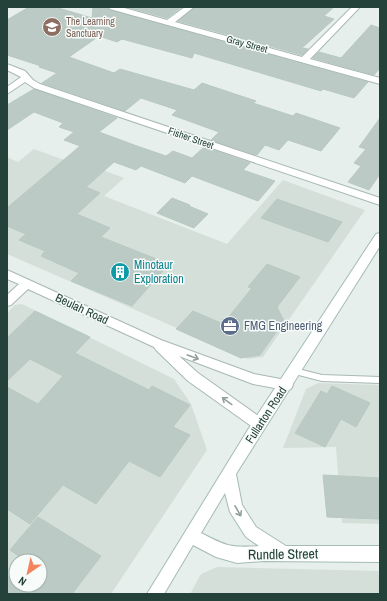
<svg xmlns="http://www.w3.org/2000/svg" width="387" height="601" font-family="'Archivo Narrow',sans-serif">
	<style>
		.built { fill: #d4dfda; fill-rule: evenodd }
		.building { fill: #bbcac4; stroke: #b8c9c2 }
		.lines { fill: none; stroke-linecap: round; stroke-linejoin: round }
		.lane-casing { stroke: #a8b8b2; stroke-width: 2 }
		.street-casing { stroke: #a8b8b2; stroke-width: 2 }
		.secondary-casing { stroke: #a4bbb3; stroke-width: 2 }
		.lane { fill: #fff; fill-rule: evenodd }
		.street { fill: #fff; fill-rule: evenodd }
		.secondary { fill: #fff; fill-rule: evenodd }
		.oneway { stroke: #92a09c }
		.labels { text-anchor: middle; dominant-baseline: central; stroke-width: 3; stroke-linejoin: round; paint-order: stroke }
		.far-education-label { font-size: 10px; fill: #785e54; stroke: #f7fbf9; text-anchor: start }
		.far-street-label { font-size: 10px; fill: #24423a; stroke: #f7fbf9 }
		.culture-label { font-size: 12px; fill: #0d838f; stroke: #f7fbf9; text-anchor: start }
		.street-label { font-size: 12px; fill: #24423a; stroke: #f7fbf9 }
		.service-label { font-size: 12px; fill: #4e5e75; stroke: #f7fbf9; text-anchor: start }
		.near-street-label { font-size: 14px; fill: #24423a; stroke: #f7fbf9 }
	</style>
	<rect width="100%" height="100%" fill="#e6efeb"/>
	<path class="built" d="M 34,149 L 64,160 L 68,157 L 124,178 L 104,196 L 227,244 L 283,180 L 365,210 L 263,357 L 248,359 L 7,254 L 7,157 L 18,162 Z
		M 22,304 L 174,379 L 191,404 L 207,450 L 111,594 L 7,594 L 7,313 L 15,305 ZM 16,561 L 40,561 L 40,585 L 16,585 Z
		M 318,383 L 380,385 L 380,524 L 342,523 L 336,447 L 283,448 L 306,389 Z
		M 217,567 L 380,571 L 380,594 L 190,594 L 201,574 Z"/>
	<path class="building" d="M 29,7 L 55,7 L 92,18 L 93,7 L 108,7 L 110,10 L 368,82 L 354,98 L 323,89 L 321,91 L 194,53 L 192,58 L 122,39 L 117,42 L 99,36 L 69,57 L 114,73 L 120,69 L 194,90 L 202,83 L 256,101 L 253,103 L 293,116 L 296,113 L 340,128 L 321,151 L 288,140 L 279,150 L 265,145 L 257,155 L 211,140 L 219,132 L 172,115 L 177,110 L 141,98 L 125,111 L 42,83 L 57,73 L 39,67 L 41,66 L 7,55 L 7,20 Z
		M 127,7 L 182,7 L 167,18 Z
		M 195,7 L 334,7 L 324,16 L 334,19 L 302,48 L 308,49 L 302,55 L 178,21 Z
		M 371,25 L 380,28 L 380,68 L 374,75 L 313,58 L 319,52 L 341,58 Z
		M 34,89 L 117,118 L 99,132 L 137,146 L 166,156 L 173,151 L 192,158 L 204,147 L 250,163 L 243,170 L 275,181 L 258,201 L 192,176 L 185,183 L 141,166 L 136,170 L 114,162 L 86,187 L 100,193 L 77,214 L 110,228 L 101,237 L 169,264 L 132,306 L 71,281 L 79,273 L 41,256 L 45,251 L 19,240 L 26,234 L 7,226 L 7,208 L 80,146 L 64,140 L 74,132 L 59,127 L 63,123 L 34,112 L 7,130 L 7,105 Z
		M 380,118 L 380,174 L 369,190 L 348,182 L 361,166 L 354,163 L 366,149 L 359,147 Z
		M 172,198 L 190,205 L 189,206 L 208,214 L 194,228 L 157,213 Z
		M 277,199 L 342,222 L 328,242 L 261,218 Z
		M 267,264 L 300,277 L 277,307 L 284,321 L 260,355 L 241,358 L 176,329 L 193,311 L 223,324 L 252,288 L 248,287 Z
		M 35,311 L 90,337 L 75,353 L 149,390 L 152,386 L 190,405 L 173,427 L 190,435 L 160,477 L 129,461 L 96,504 L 63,485 L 30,524 L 7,509 L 7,387 L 38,404 L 63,376 L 30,359 L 7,381 L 7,338 Z
		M 332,386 L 370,403 L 356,427 L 341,419 L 325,447 L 295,433 L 321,391 L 327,394 Z
		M 323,475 L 380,478 L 380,519 L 327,517 Z
		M 38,517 L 101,556 L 72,594 L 7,594 L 7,579 L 16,568 L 16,585 L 40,585 L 40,561 L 22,561 L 23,559 L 10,550 Z"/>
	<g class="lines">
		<defs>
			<path id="lane" d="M 294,368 L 322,375 L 380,377 L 380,383 L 322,381 L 291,373 L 290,371 L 291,369 Z"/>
			<path id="street" d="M 109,7 L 121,7 L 167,20 L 185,7 L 194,7 L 175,22 L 302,57 L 352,7 L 360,7 L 310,59 L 380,78 L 380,84 L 110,9 Z
				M 7,64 L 25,71 L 33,80 L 40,84 L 380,198 L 380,205 L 34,88 L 25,82 L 7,94 L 7,87 L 21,77 L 7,70 Z
				M 7,270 L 161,340 L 254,374 L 291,381 L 293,385 L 291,389 L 286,390 L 253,384 L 179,356 L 198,373 L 264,420 L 266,424 L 264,428 L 259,430 L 254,428 L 188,381 L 156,350 L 154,347 L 28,289 L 11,305 L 7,306 L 7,295 L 19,284 L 7,279 Z"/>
			<path id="secondary" d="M 380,233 L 380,246 L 236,474 L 242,505 L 256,527 L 286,546 L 380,546 L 380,562 L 264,561 L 237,563 L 216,557 L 193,545 L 164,594 L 147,594 L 254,420 L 376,234 ZM 225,493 L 230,512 L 246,537 L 259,546 C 230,548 226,546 201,533 Z"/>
		</defs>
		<use href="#lane" class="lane-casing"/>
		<use href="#street" class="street-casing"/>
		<use href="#secondary" class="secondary-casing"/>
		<use href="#lane" class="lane"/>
		<use href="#street" class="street"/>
		<use href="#secondary" class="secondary"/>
	</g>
	<defs><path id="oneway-shaft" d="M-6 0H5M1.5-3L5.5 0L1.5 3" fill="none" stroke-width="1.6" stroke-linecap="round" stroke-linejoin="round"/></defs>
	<g class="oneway">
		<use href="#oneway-shaft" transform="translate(193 357) rotate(20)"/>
		<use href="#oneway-shaft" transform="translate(227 401) rotate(-144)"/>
		<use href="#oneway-shaft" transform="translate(238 511) rotate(60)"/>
	</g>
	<defs>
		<symbol id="school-disc" viewBox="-11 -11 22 22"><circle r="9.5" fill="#8d6e63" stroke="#f7fbf9"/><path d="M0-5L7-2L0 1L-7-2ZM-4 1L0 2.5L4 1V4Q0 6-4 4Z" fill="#fff"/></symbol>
		<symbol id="building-disc" viewBox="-11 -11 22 22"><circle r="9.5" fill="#0f9aa8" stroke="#f7fbf9"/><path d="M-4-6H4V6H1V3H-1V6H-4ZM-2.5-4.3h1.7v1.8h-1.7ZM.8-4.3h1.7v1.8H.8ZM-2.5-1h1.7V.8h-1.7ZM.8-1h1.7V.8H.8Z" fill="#fff"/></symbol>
		<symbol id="office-disc" viewBox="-11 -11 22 22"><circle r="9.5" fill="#5c6f8a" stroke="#f7fbf9"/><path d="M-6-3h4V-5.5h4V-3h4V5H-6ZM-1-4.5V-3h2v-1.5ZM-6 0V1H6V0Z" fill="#fff"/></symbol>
	</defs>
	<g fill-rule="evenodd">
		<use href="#school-disc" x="41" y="16" width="22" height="22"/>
		<use href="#building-disc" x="109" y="261" width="22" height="22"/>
		<use href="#office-disc" x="219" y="315" width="22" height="22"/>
	</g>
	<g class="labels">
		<g class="far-education-label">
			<text x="66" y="21">The Learning<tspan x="66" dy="12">Sanctuary</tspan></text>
		</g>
		<g class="far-street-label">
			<text transform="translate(247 44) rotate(15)">Gray Street</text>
			<text transform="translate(191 138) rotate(19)">Fisher Street</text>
		</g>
		<g class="culture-label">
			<text x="134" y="265">Minotaur<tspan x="134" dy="14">Exploration</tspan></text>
		</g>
		<g class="street-label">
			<text transform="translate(82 309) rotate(25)">Beulah Road</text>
			<text transform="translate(266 415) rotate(-57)">Fullarton Road</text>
		</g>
		<g class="service-label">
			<text x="244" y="326">FMG Engineering</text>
		</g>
		<g class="near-street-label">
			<text transform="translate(283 554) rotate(-1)">Rundle Street</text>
		</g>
	</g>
	<rect width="387" height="601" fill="none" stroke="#24423a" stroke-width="16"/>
	<g transform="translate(28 573) rotate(214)"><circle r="19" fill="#f7fbf9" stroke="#a3b1ad"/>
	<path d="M0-3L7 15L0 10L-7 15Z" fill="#f4845f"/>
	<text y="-6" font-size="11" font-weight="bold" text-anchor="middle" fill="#24423a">N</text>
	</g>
</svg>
